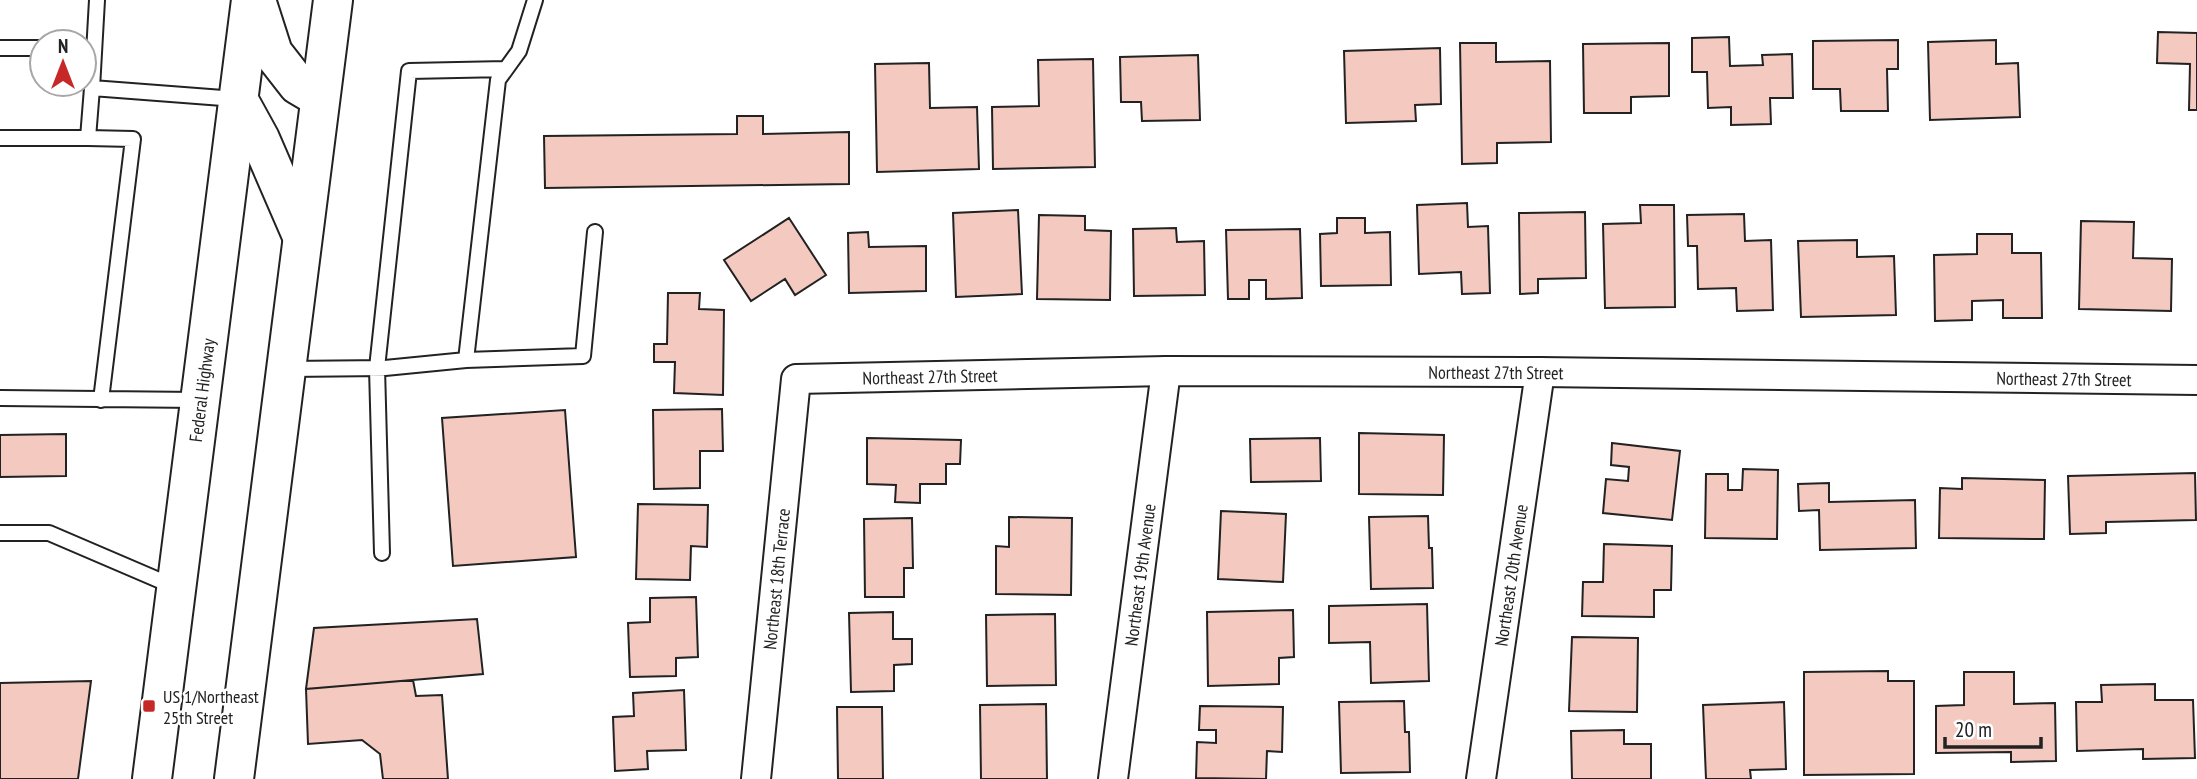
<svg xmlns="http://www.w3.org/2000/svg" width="2197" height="779" font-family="'PT Sans Narrow',sans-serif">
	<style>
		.building { fill: #f3c9c0; stroke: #222; stroke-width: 2 }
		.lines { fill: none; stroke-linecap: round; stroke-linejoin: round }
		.lane-casing { stroke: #222; stroke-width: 18 }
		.street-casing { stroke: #222; stroke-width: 32 }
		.primary-casing { stroke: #222; stroke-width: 42 }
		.lane { stroke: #fff; stroke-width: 14 }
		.street { stroke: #fff; stroke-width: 28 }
		.primary { stroke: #fff; stroke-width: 38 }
		.poi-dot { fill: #c62828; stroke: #fff; stroke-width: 2.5 }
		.labels { text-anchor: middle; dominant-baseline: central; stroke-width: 5; stroke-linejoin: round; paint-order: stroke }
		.street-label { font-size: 18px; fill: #222; stroke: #fff }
		.poi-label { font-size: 18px; fill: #222; stroke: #fff; text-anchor: start }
	</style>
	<rect width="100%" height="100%" fill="#fff"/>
	<path class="building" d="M 2158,32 L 2197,33 L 2197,110 L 2189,110 L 2190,64 L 2157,63 Z
		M 1729,37 L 1730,66 L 1763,65 L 1762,55 L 1792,54 L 1793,98 L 1770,98 L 1771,124 L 1731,125 L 1731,107 L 1708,108 L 1707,72 L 1692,72 L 1692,38 Z
		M 1898,40 L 1898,69 L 1887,69 L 1888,111 L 1841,111 L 1840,89 L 1813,89 L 1813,41 Z
		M 1996,40 L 1996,64 L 2018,63 L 2020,117 L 1930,120 L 1928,42 Z
		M 1460,43 L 1496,43 L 1496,62 L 1550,61 L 1551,142 L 1497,143 L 1497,163 L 1462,164 Z
		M 1669,43 L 1669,96 L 1631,97 L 1631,113 L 1584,113 L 1583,44 Z
		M 1440,48 L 1441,104 L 1415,105 L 1416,121 L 1346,123 L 1344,51 Z
		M 1198,55 L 1200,120 L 1142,121 L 1141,102 L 1121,102 L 1120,57 Z
		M 1093,59 L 1095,167 L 993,169 L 992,107 L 1039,106 L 1038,60 Z
		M 929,63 L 930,108 L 977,107 L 979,169 L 877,172 L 875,64 Z
		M 737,116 L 763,116 L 763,134 L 849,132 L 849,184 L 545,188 L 544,136 L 737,134 Z
		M 1467,203 L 1468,227 L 1488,226 L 1490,293 L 1462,294 L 1461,272 L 1419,274 L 1417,205 Z
		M 1640,205 L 1674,205 L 1675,307 L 1605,308 L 1603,224 L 1641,223 Z
		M 1018,210 L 1022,294 L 956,297 L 953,213 Z
		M 1585,212 L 1586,278 L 1538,279 L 1538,293 L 1520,294 L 1519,213 Z
		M 1744,214 L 1745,241 L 1771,240 L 1773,310 L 1737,311 L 1736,288 L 1698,289 L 1697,246 L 1688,246 L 1687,215 Z
		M 1039,215 L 1085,216 L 1085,230 L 1111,231 L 1110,300 L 1037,299 Z
		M 789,218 L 826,275 L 795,295 L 785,279 L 751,301 L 724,260 Z
		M 1337,218 L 1365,218 L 1365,233 L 1390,232 L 1391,285 L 1321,286 L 1320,234 L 1337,233 Z
		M 2081,221 L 2134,222 L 2133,258 L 2172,259 L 2171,311 L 2079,309 Z
		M 1176,228 L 1177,242 L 1204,241 L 1205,295 L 1134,296 L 1133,229 Z
		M 1300,229 L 1302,298 L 1266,299 L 1266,280 L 1249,280 L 1249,299 L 1228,299 L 1226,230 Z
		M 868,232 L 869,247 L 926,246 L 926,291 L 849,293 L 848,233 Z
		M 1977,234 L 2012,234 L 2012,253 L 2041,253 L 2042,318 L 2003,318 L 2003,300 L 1972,301 L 1972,320 L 1935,321 L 1934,255 L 1977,254 Z
		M 1857,240 L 1857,257 L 1894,256 L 1896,315 L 1801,317 L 1798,241 Z
		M 668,293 L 700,293 L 699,309 L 724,310 L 723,395 L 674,393 L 675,362 L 654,362 L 654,344 L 667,344 Z
		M 722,409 L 723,451 L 700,451 L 700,488 L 654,489 L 653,410 Z
		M 565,410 L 576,557 L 453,566 L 442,418 Z
		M 1359,433 L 1444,435 L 1443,495 L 1359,494 Z
		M 66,434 L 66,476 L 0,477 L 0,435 Z
		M 867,438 L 961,440 L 960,464 L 946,464 L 946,484 L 920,484 L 920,503 L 895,502 L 896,485 L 867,484 Z
		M 1320,438 L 1321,481 L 1251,482 L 1250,439 Z
		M 1612,443 L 1680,451 L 1672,520 L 1603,513 L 1606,479 L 1628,481 L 1629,467 L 1611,465 Z
		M 1743,469 L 1778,470 L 1777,539 L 1705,538 L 1706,474 L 1728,474 L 1728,490 L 1742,490 Z
		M 2195,473 L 2196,520 L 2106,522 L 2106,533 L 2070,534 L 2068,476 Z
		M 1962,478 L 2045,480 L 2044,539 L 1939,538 L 1940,488 L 1962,489 Z
		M 1829,483 L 1829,502 L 1915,500 L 1916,548 L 1820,550 L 1819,510 L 1799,511 L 1798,484 Z
		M 638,504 L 708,505 L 707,547 L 691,546 L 690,580 L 636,579 Z
		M 1221,511 L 1286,514 L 1283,582 L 1218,579 Z
		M 1428,516 L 1429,548 L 1432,548 L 1433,588 L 1371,589 L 1369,517 Z
		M 1009,517 L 1072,518 L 1071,595 L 996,594 L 996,546 L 1009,547 Z
		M 912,518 L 913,568 L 904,568 L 904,597 L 865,597 L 864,519 Z
		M 1604,544 L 1672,546 L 1671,590 L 1654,590 L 1654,617 L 1582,616 L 1583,582 L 1603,582 Z
		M 696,597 L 698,657 L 676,658 L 676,676 L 630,677 L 628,623 L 650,622 L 650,598 Z
		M 1427,604 L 1429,681 L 1371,683 L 1370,642 L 1329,643 L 1329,606 Z
		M 1293,610 L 1294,657 L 1279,658 L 1279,684 L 1208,686 L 1207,612 Z
		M 893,612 L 893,639 L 912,639 L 912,664 L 894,665 L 894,691 L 851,692 L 849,613 Z
		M 1055,614 L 1056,685 L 987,686 L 986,615 Z
		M 477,619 L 483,674 L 306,689 L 314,628 Z
		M 1572,637 L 1638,638 L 1637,712 L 1569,711 Z
		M 1888,671 L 1888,681 L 1914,681 L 1914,774 L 1804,775 L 1804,672 Z
		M 1964,672 L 2014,672 L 2014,704 L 2055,703 L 2056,761 L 2011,762 L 2011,752 L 1936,753 L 1936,706 L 1964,705 Z
		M 413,680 L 416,696 L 442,695 L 448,779 L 383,779 L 380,754 L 362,740 L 308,744 L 306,689 Z
		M 91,681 L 78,779 L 0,779 L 0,683 Z
		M 2155,684 L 2155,700 L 2193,700 L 2195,758 L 2143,759 L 2143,749 L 2077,751 L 2076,702 L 2102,702 L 2101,685 Z
		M 684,690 L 686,750 L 647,751 L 648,769 L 615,771 L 613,717 L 634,716 L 633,693 Z
		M 1404,701 L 1405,732 L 1409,732 L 1410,772 L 1341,773 L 1339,702 Z
		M 1784,702 L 1786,769 L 1750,770 L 1751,779 L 1706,779 L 1703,705 Z
		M 1046,704 L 1047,779 L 981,779 L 980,705 Z
		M 1200,706 L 1283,707 L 1282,752 L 1267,751 L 1266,779 L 1196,778 L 1197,742 L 1216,743 L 1216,730 L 1199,730 Z
		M 837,707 L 882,707 L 883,779 L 838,779 Z
		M 1624,730 L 1624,744 L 1651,744 L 1651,779 L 1572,779 L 1571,731 Z"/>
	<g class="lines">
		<defs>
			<path id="lane" d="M 97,0 L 92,88 L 236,99
				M 0,48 L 42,48
				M 0,138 L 88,138 L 92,88
				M 88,138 L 133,139 L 101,400
				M 466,360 L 583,356 L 595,232
				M 287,369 L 385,368 L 466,360 L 498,80 L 519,51 L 535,0
				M 0,398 L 199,400
				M 0,533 L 49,533 L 175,587
				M 382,553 L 377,368 L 409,71 L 506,69"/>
			<g id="street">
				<path id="s1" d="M 756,779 L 796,379 L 1166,371 L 1540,372 L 2197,380"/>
				<path id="s2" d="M 1113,779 L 1166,371"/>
				<path id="s3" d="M 1481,779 L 1540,372"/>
			</g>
			<g id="primary">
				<path d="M 256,0 L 273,53 L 298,85 L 320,98"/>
				<path d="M 238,99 L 260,139 L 302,236"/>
				<path id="s4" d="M 152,779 L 251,0"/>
				<path d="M 234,779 L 333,0"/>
			</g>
		</defs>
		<use href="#lane" class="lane-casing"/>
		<use href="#street" class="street-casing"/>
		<use href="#primary" class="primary-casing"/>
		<use href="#lane" class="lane"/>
		<use href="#street" class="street"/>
		<use href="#primary" class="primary"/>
	</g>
	<rect class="poi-dot" x="142" y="699" width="14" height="14" rx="3.5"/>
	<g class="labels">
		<g class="street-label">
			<text stroke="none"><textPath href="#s1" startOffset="1102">Northeast 27th Street</textPath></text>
			<text stroke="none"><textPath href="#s1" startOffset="536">Northeast 27th Street</textPath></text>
			<text stroke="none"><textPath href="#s1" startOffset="1670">Northeast 27th Street</textPath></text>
			<text stroke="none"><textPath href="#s4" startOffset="392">Federal Highway</textPath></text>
			<text stroke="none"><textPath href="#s2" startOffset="206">Northeast 19th Avenue</textPath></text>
			<text stroke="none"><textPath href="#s3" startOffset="206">Northeast 20th Avenue</textPath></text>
			<text stroke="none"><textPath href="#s1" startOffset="201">Northeast 18th Terrace</textPath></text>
		</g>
		<g class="poi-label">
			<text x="163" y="696">US 1/Northeast<tspan x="163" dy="21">25th Street</tspan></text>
		</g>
	</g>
	<g transform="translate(63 63)"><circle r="33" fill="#ffffff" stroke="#a7a7a7" stroke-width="2"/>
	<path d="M0-5L12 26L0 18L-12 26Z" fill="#c62828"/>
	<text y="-10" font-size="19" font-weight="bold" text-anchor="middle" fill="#222222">N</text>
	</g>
	<path d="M1945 737v10h96v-10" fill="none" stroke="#222222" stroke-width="3.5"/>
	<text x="1955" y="737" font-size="21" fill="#222222" stroke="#ffffff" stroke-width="5" paint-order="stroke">20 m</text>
</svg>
